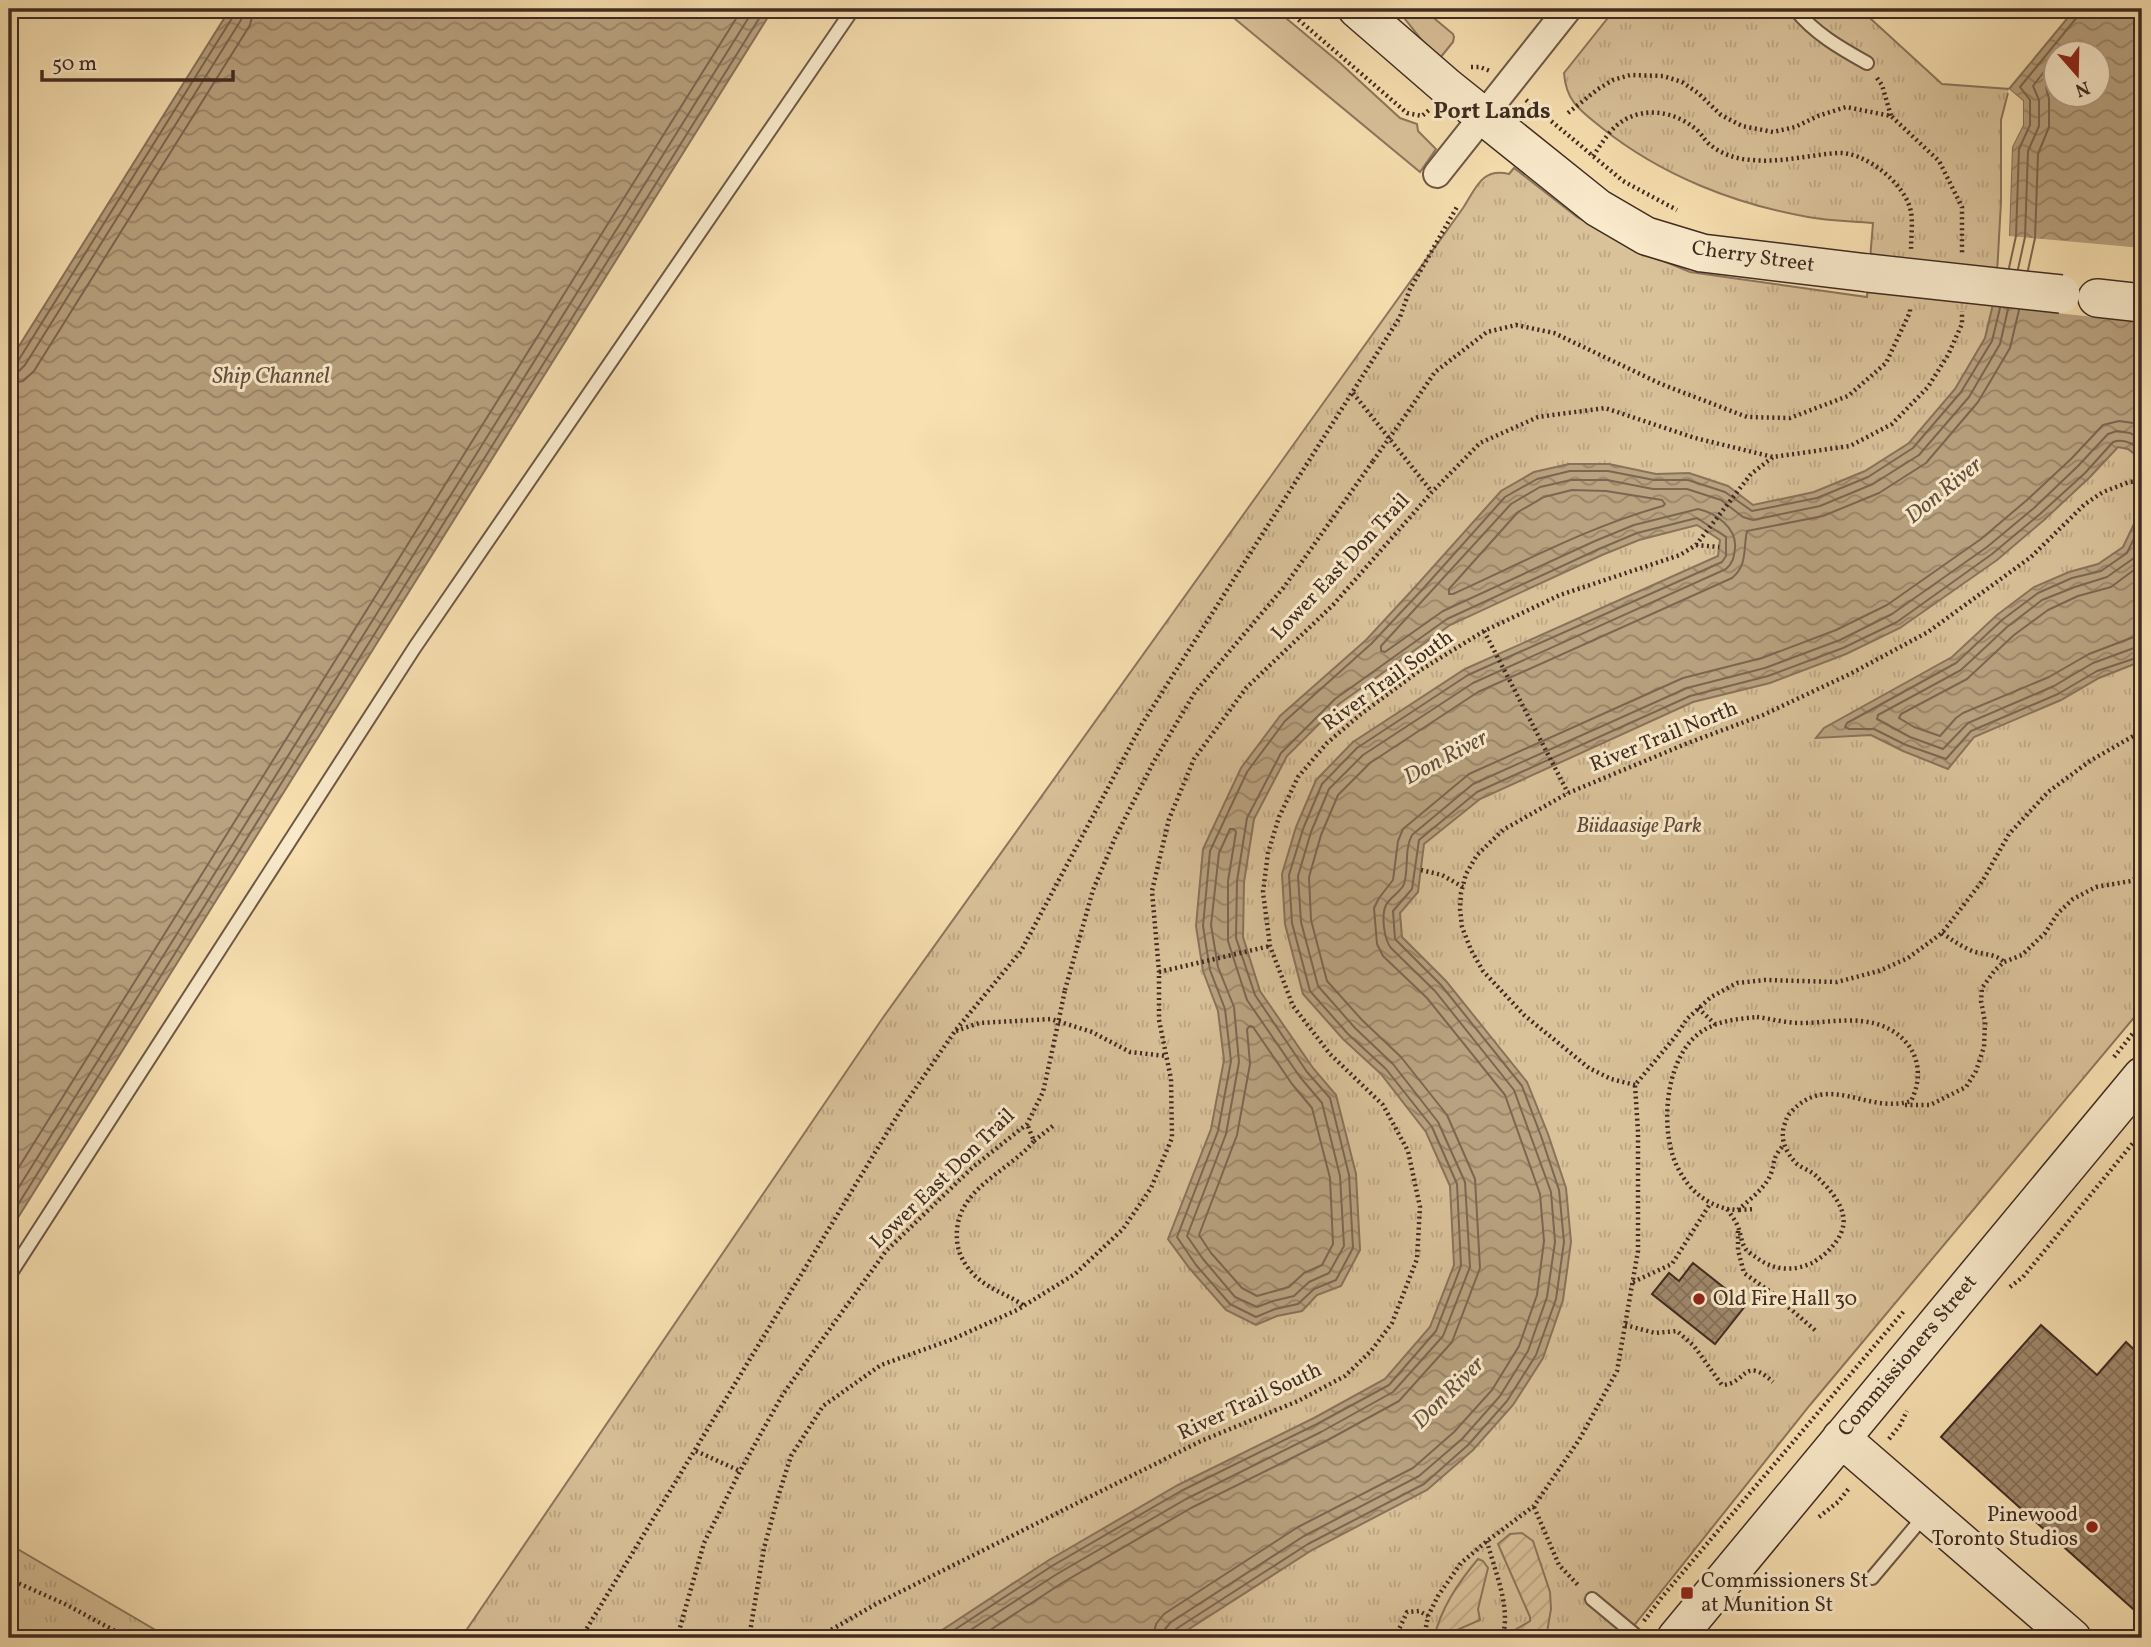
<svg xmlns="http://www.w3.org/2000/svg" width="2151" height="1647" font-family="Vollkorn,serif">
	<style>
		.grass { fill: #d9c199; stroke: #8c765d; stroke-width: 2 }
		.park { fill: url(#park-tufts); stroke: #8c765d; stroke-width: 2 }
		.garden { fill: url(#garden-furrows); stroke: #8c765d; stroke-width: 2 }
		.water { fill: url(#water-waves); stroke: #89725a; stroke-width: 2; fill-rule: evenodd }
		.pier { fill: #f8e0b1 }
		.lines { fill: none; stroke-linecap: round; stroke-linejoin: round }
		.shore { stroke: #7c6650; stroke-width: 2 }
		.building { fill: url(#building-cross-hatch); stroke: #402b21; stroke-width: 2 }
		.lane-casing { stroke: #6e5845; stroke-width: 16 }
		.street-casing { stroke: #6e5845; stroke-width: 30 }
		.secondary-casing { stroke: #402b21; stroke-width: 40 }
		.path { stroke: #402b21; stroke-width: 4.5; stroke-dasharray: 2 3.5; stroke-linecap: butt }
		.lane { stroke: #faebcc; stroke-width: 12 }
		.street { stroke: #faebcc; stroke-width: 26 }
		.secondary { stroke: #faebcc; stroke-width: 37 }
		.secondary-bridge-casing { stroke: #402b21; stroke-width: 40; stroke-linecap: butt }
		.path-bridge { stroke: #402b21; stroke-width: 4.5; stroke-dasharray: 2 3.5; stroke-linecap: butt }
		.secondary-bridge { stroke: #faebcc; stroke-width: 37 }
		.poi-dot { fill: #8f2418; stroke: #faebcc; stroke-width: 2.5 }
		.labels { text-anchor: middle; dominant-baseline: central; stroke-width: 6; stroke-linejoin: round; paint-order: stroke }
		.street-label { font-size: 21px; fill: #402b21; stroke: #faebcc }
		.park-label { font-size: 21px; font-style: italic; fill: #5f4939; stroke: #faebcc }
		.poi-label { font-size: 21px; fill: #402b21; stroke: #faebcc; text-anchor: start }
		.neighbourhood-label { font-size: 23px; font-weight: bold; fill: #402b21; stroke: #faebcc }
		.water-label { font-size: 23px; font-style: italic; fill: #644f3e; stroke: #faebcc }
	</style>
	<defs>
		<pattern id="park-tufts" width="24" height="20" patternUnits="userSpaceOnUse" patternTransform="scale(1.75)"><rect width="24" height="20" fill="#d9c199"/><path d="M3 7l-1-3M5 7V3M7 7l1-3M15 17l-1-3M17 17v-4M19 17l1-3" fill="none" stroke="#bba684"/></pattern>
		<pattern id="garden-furrows" width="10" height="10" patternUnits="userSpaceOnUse" patternTransform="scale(1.75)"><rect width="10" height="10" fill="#d9c199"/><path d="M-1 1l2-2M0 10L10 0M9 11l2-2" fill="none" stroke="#bba684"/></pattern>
		<pattern id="water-waves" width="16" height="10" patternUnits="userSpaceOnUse" patternTransform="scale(1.75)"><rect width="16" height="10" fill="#b9a280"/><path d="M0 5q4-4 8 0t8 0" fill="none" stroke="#988468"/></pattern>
		<pattern id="building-cross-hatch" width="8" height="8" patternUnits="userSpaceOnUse" patternTransform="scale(1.75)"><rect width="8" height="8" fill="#a0896c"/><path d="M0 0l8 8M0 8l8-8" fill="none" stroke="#847058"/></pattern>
	</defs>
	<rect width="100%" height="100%" fill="#f8e0b1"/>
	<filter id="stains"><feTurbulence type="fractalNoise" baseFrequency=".00286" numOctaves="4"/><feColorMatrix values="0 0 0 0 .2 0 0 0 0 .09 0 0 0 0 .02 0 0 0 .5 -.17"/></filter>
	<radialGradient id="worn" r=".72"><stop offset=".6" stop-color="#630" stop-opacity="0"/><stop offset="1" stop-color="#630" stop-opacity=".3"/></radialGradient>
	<path class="grass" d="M 1223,9 L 1275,9 L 1340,63 L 1400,118 L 1417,124 L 1418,131 L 1436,149 L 1420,172 Z
		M 1397,9 L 1423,9 L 1453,34 L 1454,37 L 1453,42 L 1440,58 L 1429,49 Z"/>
	<path class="park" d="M 1615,9 L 1860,9 L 1942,84 L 2009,89 L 2001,120 L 2001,202 L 1995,310 L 2142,326 L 2142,1008 L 1810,1405 L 1624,1638 L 461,1638 L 882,1019 L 1463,208 C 1476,188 1482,167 1509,174 L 1514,168 L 1577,217 L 1632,248 L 1690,272 L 1867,297 L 1873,223 C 1851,221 1829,221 1808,217 C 1734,204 1661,175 1602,128 C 1581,111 1566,102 1564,73 Z
		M 9,1544 L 169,1638 L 9,1638 Z"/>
	<path class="garden" d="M 1522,1533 L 1533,1541 L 1550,1592 L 1551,1609 L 1546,1638 L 1508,1638 L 1510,1633 L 1530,1621 L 1530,1617 L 1498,1544 L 1510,1534 Z
		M 1478,1559 L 1483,1561 L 1488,1568 L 1478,1609 L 1480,1620 L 1450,1633 L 1448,1638 L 1434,1638 C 1441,1608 1458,1583 1478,1559 Z"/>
	<path class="water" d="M 230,9 L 773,9 L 9,1232 L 9,362 Z
		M 2075,9 L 2142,9 L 2142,661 L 2099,678 L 2061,700 L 1974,737 L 1948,769 L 1903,751 L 1871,735 L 1816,738 L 1824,728 L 1952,657 L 1997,615 L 2034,587 L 2069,572 L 2098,564 L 2123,547 L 2135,522 L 2137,456 L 2128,449 L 2118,447 L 2090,477 L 2044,520 L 1997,560 L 1900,628 L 1846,654 L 1770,683 L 1693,702 L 1480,799 L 1424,844 L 1418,892 L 1400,913 L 1402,937 L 1446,981 L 1527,1082 L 1548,1134 L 1566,1188 L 1571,1242 L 1563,1300 L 1543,1358 L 1513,1405 L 1473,1450 L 1427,1490 L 1312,1550 L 1175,1638 L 930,1638 L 1049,1560 L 1178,1485 L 1314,1418 L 1385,1379 L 1430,1327 L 1454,1265 L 1450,1186 L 1426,1132 L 1381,1074 L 1343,1039 L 1303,994 L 1285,924 L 1282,874 L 1296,827 L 1316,780 L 1353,742 L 1465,669 L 1718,556 L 1720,540 L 1697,525 L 1639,540 L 1602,555 L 1450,625 L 1339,704 L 1287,756 L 1254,819 L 1244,882 L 1243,937 L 1260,991 L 1313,1068 L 1336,1095 L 1356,1174 L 1360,1250 L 1341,1286 L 1317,1295 L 1302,1311 L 1277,1316 L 1256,1325 L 1226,1310 L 1190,1269 L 1168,1239 L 1211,1129 L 1224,1060 L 1218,1011 L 1203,971 L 1196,926 L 1203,849 L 1241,768 L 1280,716 L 1366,640 L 1416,586 L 1501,491 L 1534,472 L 1569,464 L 1609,464 L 1656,474 L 1689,473 L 1728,486 L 1753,505 L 1814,492 L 1865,471 L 1909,443 L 1955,389 L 1985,338 L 2009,236 L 2012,147 L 2023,125 L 2023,101 L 2009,89 ZM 2056,52 L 2098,52 L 2098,94 L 2056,94 Z"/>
	<path class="pier" d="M 2009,89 L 2023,101 L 2023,125 L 2012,147 L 2009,236 L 2142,248 L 2142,322 L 1989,306 L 2006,235 L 2009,147 L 2019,124 L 2020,103 L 2007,92 Z"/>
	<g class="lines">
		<path class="shore" d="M 2009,268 L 2016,236 L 2019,149 L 2030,125 L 2030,100 L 2020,87 L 2078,16 L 2080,9
			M 2018,269 L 2025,237 L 2028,151 L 2039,126 L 2039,100 L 2033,86 L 2056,56
			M 2028,270 L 2035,238 L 2038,154 L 2049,127 L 2049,99 L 2046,87 L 2056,73
			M 9,365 L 14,364 L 18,361 L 234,15 L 235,9
			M 9,374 L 18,372 L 25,365 L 241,20 L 244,9
			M 9,384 L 23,381 L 34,371 L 250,25 L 254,9
			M 1572,490 L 1606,491 L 1662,500 L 1665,504 L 1663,506 C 1590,526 1522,563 1453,594 L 1449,594 L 1449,589 L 1518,512 L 1544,497 Z
			M 2142,508 L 2141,524 L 2127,553 L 2101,571 L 2072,578 L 2038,593 L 2002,620 L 1956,663 L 1847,723 L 1845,727 L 1849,729 L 1874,729 L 1906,745 L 1946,759 L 1971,731 L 2058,694 L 2097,671 L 2142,656
			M 2142,542 L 2134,558 L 2107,577 L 2075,587 L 2042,600 L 2007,627 L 1961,670 L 1878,715 L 1877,719 L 1910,737 L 1943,749 L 1968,723 L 2054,686 L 2093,663 L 2134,648 L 2142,647
			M 2142,564 L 2111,587 L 2078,596 L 2048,610 L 2014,635 L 1967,679 L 1901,714 L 1899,718 L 1914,727 L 1940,736 L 1956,718 L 1963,713 L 2049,677 L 2089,654 L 2131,638 L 2142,636
			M 1230,829 L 1234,829 L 1236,832 L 1228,881 L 1228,941 L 1247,1000 L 1300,1077 L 1322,1103 L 1340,1176 L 1344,1246 L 1329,1273 L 1309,1282 L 1294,1296 L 1273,1301 L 1257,1307 L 1235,1297 L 1203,1259 L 1187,1236 L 1226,1134 L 1239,1062 L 1234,1007 L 1218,967 L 1211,925 L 1219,853 Z
			M 1250,1026 L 1253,1027 L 1292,1084 L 1312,1108 L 1330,1178 L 1333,1244 L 1322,1265 L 1304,1273 L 1289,1287 L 1257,1296 L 1242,1288 L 1211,1253 L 1199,1235 L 1237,1135 L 1250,1064 L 1247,1029 Z
			M 9,1183 L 742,9
			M 9,1203 L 754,9
			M 9,1219 L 765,9
			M 942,1638 L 1052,1566 L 1181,1491 L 1317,1424 L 1389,1385 L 1436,1331 L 1461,1266 L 1457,1184 L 1432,1127 L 1386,1069 L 1348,1034 L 1310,991 L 1292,923 L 1289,875 L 1303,829 L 1322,784 L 1357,748 L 1468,675 L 1722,562 L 1726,556 L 1726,537 L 1697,518 L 1637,533 L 1599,549 L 1447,619 L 1335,699 L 1281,753 L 1247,818 L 1237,881 L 1236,938 L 1255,995 L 1307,1072 L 1330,1098 L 1349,1175 L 1353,1248 L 1336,1280 L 1314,1289 L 1298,1304 L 1275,1309 L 1256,1317 L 1230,1304 L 1196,1265 L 1177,1237 L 1218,1131 L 1231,1061 L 1225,1009 L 1210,970 L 1203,926 L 1210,851 L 1247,772 L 1285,721 L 1371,644 L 1421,591 L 1505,497 L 1537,479 L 1570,471 L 1608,471 L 1654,480 L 1688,480 L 1725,492 L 1752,511 L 1817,498 L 1868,477 L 1913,448 L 1961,392 L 1992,341 L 2000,308
			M 958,1638 L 1057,1574 L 1186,1499 L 1321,1432 L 1393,1392 L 1443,1336 L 1470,1267 L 1465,1182 L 1438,1122 L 1393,1064 L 1355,1028 L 1318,986 L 1301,922 L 1298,876 L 1311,832 L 1329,789 L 1363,755 L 1473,683 L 1726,569 C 1733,563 1734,557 1735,548 C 1737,528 1716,513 1698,509 L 1634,525 L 1595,541 L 1443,611 L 1385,652 L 1381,651 L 1381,646 L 1511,504 L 1540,487 L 1571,480 L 1607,480 L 1653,489 L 1687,489 L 1721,500 L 1743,517 L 1753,520 L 1820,506 L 1873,484 L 1919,455 L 1969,397 L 2000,344 L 2008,309
			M 978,1638 L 1062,1583 L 1191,1508 L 1326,1441 L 1399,1401 L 1452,1342 L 1480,1268 L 1475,1179 L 1447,1115 L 1401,1057 L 1362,1020 L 1327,981 L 1311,920 L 1309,877 L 1321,835 L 1338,795 L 1370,763 L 1478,692 L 1732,578 C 1748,565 1743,548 1747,531 L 1823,516 L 1879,493 L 1926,463 L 1978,402 L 2010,348 L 2019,310
			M 1153,1638 L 1156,1624 L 1164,1614 L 1298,1527 L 1413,1468 L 1454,1432 L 1492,1390 L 1519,1346 L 1537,1295 L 1544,1241 L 1540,1194 L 1505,1095 L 1427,998 L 1383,956 L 1377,944 L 1374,908 L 1379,898 L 1393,880 L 1398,841 L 1403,829 L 1469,774 L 1683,678 L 1762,658 L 1836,630 L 1887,605 L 1981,539 L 2027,500 L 2071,459 L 2103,425 L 2119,421 L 2133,423 L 2142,427
			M 1163,1638 L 1165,1629 L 1171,1622 L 1304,1536 L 1419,1476 L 1462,1439 L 1500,1396 L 1528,1351 L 1547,1297 L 1555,1242 L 1551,1192 L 1514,1090 L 1435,991 L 1391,948 C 1384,939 1381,916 1386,905 C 1390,897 1401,892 1404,884 C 1409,868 1404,850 1412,835 L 1473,784 L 1687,688 L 1765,668 L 1840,640 L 1892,614 L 1987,547 L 2034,508 L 2078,466 L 2108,434 L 2117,431 L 2130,433 L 2142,440
			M 1172,1638 L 1176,1629 L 1308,1544 L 1424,1484 L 1468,1445 L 1507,1401 L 1536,1355 L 1556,1299 L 1564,1242 L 1559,1190 L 1541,1136 L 1522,1086 L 1441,985 L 1395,939 L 1393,911 L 1412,889 L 1419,840 L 1477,792 L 1690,696 L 1768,676 L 1843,648 L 1897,622 L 1992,554 L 2040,514 L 2085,473 L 2113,442 C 2125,438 2134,444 2142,452"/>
	</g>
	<path class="building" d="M 1693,1263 L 1746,1305 L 1715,1344 L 1652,1294 L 1669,1273 L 1679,1281 Z
		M 2041,1325 L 2097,1375 L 2126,1342 L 2142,1357 L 2142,1617 L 1941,1437 Z"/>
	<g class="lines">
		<defs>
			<path id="lane" d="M 1795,9 C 1814,33 1840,48 1867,63
				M 9,1276 L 415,647 L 853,9
				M 1872,1578 L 1925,1515
				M 1592,1599 L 1639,1638"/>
			<path id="street" d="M 1437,174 L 1568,9"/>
			<path id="secondary" d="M 1357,9 L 1447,87 L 1598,208 L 1646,236 L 1702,253 L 1868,273
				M 2097,298 L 2142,303
				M 1841,1438 L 2072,1638
				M 1676,1638 L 2142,1076"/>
		</defs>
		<use href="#lane" class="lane-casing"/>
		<use href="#street" class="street-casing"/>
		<use href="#secondary" class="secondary-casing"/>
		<path class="path" d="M 1286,9 L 1407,113 L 1422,116 L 1429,110
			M 1471,67 L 1480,67 L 1490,71
			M 1877,78 L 1882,85 L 1891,116
			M 1526,100 L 1623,181 L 1677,210
			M 1568,113 L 1598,89 L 1613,80 L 1630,75 L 1663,76 L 1682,82 L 1698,93 L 1721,115 L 1742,126 L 1773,132 L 1795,127 L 1818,116 L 1846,107 L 1891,116 L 1939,161 L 1962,207 L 1962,253
			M 1593,156 C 1600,146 1607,134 1616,126 C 1640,105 1675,110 1698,131 C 1702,135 1704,139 1708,143 C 1720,154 1736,159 1752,160 C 1781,163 1808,155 1837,153 C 1865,151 1906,184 1911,212 C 1913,223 1911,237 1911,249
			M 1353,393 L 1432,492
			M 1405,416 L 1435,372 L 1487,332 L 1516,325 L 1554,333 L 1661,384 L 1747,417 L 1790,418 L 1848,396 L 1886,363 L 1910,312 L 1910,307
			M 1696,545 L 1719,547
			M 1484,631 L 1568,793
			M 1421,870 L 1442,875 L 1463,887
			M 1942,933 C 1952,940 1961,946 1972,951 C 1983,955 1995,953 2004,962
			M 1159,972 L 1270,946
			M 1065,990 L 1093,890 L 1115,838 L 1153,763 L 1195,692 L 1284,587 L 1373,461
			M 1698,1008 L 1716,1025
			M 1757,1017 C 1772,1019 1786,1023 1801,1023 C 1821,1023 1842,1019 1861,1021 C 1905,1025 1931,1061 1911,1101 C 1867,1115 1829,1071 1791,1112 C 1787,1116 1786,1120 1784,1126 C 1780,1140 1786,1153 1797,1164 C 1802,1168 1809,1170 1815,1175 C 1830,1189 1851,1211 1841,1233 C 1836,1245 1823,1257 1812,1263 C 1793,1272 1773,1270 1757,1258 C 1753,1255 1747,1252 1745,1248 C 1741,1242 1741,1234 1738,1227 C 1736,1221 1731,1215 1727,1209 C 1705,1203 1690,1191 1679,1170 C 1659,1135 1664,1062 1697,1035 C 1714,1021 1736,1019 1757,1017 Z
			M 956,1031 L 979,1023 L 1051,1019 L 1092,1032 L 1130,1052 L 1166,1056
			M 2114,1057 L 2142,1022
			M 1635,1085 L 1611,1079 L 1589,1068 L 1524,1015 L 1483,971 L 1471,950 L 1462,927 L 1460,909 L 1461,893 L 1466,874 L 1477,855 L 1503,830 L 1568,793 L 1688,743 L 1763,715 L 1850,674 L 1928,632 L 2031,557 L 2085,504 L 2103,492 L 2129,482 L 2142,481
			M 1905,1105 L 1930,1105 L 1966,1087 L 1976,1071 L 1984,1047 L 1985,1022 L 1981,1001 L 1982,988 L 1995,970 L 2004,962 L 2022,955 L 2045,933 L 2058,913 L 2073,899 L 2096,887 L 2131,881 L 2142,874
			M 1034,1141 L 1054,1125
			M 1727,1209 L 1738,1210 C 1748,1201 1764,1189 1770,1176 C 1776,1162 1771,1159 1783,1146
			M 1739,1210 L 1754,1209
			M 1738,1231 L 1738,1250 L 1744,1273 L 1772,1293 L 1816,1331
			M 1633,1282 L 1672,1264 L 1710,1204
			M 2010,1287 L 2023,1277 L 2142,1132
			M 1023,1305 C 1010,1296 994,1291 981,1281 C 968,1271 958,1256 957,1240 C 953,1189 1008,1173 1034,1141 L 1027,1124
			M 1625,1325 L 1655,1333 L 1677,1331 L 1694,1346 L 1722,1385 C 1747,1384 1743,1355 1773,1382
			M 1889,1439 L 1900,1425 L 1907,1411
			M 696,1451 L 740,1471
			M 1534,1507 L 1559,1565 L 1579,1586
			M 1819,1517 L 1838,1502 L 1850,1487
			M 1487,1541 C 1494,1570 1512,1608 1502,1638
			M 9,1579 L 67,1605 L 128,1638
			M 1644,1621 L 1662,1597 L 1904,1311
			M 581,1638 L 902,1108 L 955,1031 L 1021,951 L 1142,724 L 1400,317 L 1410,289 L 1458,205
			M 677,1638 L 704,1543 L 740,1471 L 783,1394 L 886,1251 L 973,1167 L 1027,1124 L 1043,1092 L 1053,1047
			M 749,1638 L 764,1548 L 778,1497 L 791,1456 L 823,1406 L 881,1365 L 953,1339 L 1017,1310 L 1075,1274 L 1123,1229 L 1151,1188 L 1172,1138 L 1171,1079 L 1159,1020 L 1159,972 L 1152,891 L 1169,819 L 1194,759 L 1246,688 L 1333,605 L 1432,492 L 1480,443 L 1538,417 L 1605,408 L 1695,438 L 1773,457 L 1850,446 L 1892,424 L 1928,387 L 1948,355 L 1962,324 L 1962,311
			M 817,1638 L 876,1604 L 1201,1441 L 1298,1401 L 1345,1376 L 1371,1351 L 1392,1323 L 1417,1259 L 1420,1207 L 1408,1151 L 1383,1105 L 1330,1054 L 1293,1006 L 1270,946 L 1263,892 L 1268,853 L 1279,817 L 1298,777 L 1327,743 L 1361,714 L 1419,671 L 1484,631 L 1560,595 L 1680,555 L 1696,545 L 1751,474 L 1773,457
			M 1395,1638 L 1407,1612 L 1419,1611 L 1428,1616
			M 1424,1638 L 1428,1616 L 1438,1596 L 1461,1563 L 1487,1541 L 1534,1506 L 1579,1440 L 1617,1371 L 1638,1251 L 1638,1132 L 1635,1085 L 1675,1037 L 1687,1019 L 1711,997 L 1737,983 L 1765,980 L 1837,982 L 1879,971 L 1908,958 L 1942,933 L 1983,880 L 2009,834 L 2048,792 L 2090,761 L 2142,731"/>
		<use href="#lane" class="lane"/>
		<use href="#street" class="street"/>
		<use href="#secondary" class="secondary"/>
		<defs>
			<path id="secondary-bridge" d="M 1868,273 L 2061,294"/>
		</defs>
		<use href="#secondary-bridge" class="secondary-bridge-casing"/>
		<path class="path-bridge" d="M 1373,461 L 1405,416
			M 1053,1047 L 1065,990"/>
		<use href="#secondary-bridge" class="secondary-bridge"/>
	</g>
	<g class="poi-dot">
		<circle cx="1699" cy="1299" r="7"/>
		<circle cx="2092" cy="1527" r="7"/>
		<rect x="1680" y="1586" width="14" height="14" rx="3.5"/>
	</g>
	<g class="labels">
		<g class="street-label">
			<text transform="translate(1753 257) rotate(8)">Cherry Street</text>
			<text transform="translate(1341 567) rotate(-47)">Lower East Don Trail</text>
			<text transform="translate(1388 681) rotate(-36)">River Trail South</text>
			<text transform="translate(1664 737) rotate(-22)">River Trail North</text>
			<text transform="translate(943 1179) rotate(-44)">Lower East Don Trail</text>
			<text transform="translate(1908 1356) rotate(-50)">Commissioners Street</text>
			<text transform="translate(1250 1402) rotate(-25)">River Trail South</text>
		</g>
		<g class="park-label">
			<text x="1639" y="826">Biidaasige Park</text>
		</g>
		<g class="poi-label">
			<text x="1713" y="1299">Old Fire Hall 30</text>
			<text x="2078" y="1515" text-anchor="end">Pinewood<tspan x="2078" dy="24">Toronto Studios</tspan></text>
			<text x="1701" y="1581">Commissioners St<tspan x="1701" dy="24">at Munition St</tspan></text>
		</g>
		<g class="neighbourhood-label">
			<text x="1492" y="112">Port Lands</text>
		</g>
		<g class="water-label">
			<text x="271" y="377">Ship Channel</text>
			<text transform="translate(1944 491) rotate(-39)">Don River</text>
			<text transform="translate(1446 758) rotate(-28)">Don River</text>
			<text transform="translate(1449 1393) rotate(-45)">Don River</text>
		</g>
	</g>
	<rect width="2151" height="1647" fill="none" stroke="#f8e0b1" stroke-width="35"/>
	<rect x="10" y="10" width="2130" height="1626" fill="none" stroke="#402b21" stroke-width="3.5"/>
	<rect x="18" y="18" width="2116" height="1612" fill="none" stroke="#402b21" stroke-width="2"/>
	<g transform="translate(2077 74) rotate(160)"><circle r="33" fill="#faebcc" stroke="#b09e88" stroke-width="2"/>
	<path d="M0-5L12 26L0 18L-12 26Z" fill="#8f2418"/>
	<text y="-10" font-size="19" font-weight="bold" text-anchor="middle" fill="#402b21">N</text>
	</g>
	<path d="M42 70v10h191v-10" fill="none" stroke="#402b21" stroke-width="3.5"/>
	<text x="52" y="70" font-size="21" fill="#402b21" stroke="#faebcc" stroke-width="5" paint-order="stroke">50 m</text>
	<rect width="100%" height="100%" filter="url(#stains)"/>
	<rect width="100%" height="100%" fill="url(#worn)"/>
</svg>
